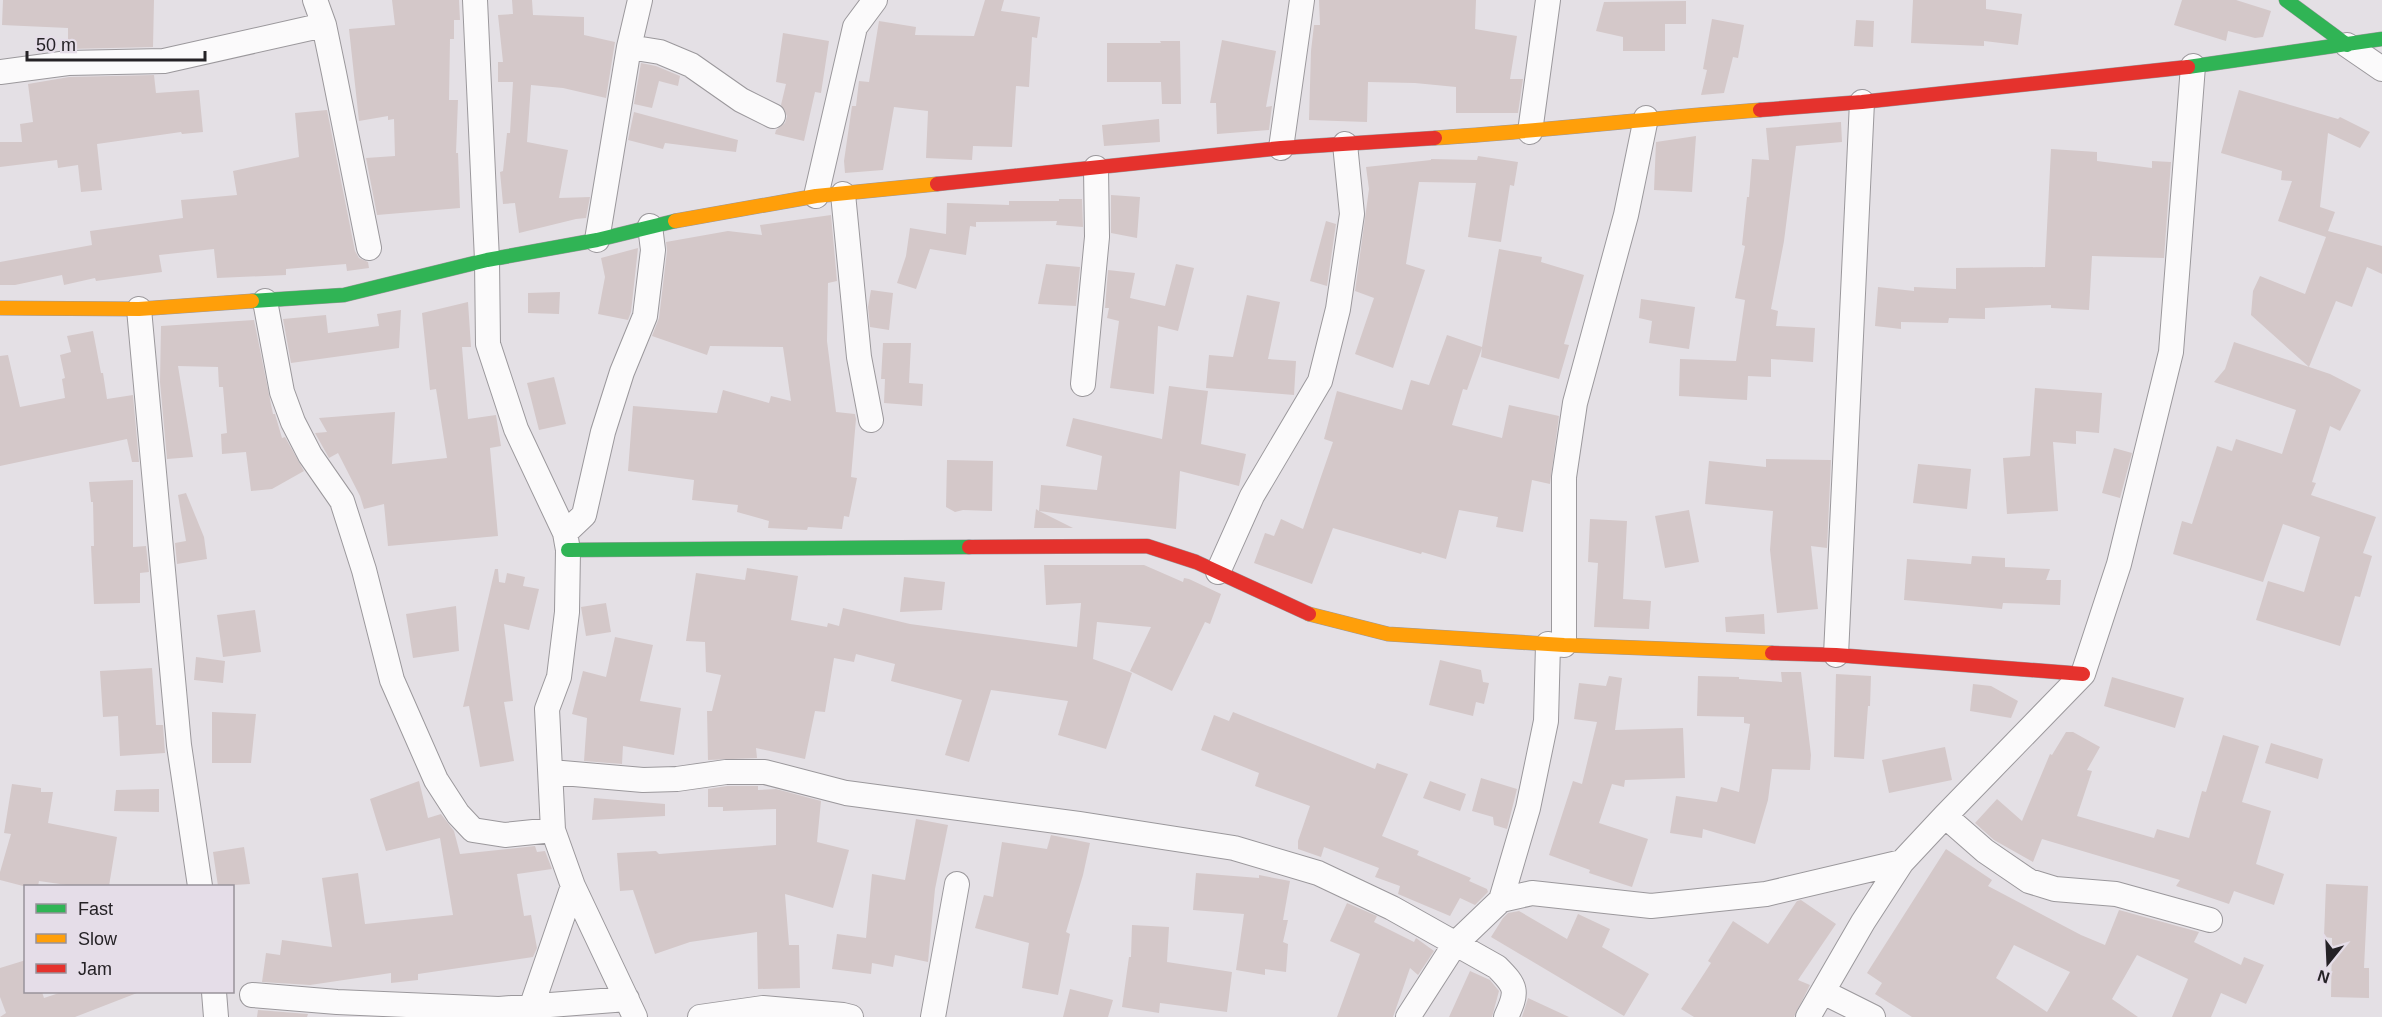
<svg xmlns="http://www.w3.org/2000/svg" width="2382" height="1017" font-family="Helvetica,sans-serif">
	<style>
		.building { fill: #d4c8c9; fill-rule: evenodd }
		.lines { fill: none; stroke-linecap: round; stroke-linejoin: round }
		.street-casing { stroke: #9b989c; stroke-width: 26 }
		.fast-casing { stroke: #9b989c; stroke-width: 15 }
		.slow-casing { stroke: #9b989c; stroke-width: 15 }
		.jam-casing { stroke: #9b989c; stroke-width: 15 }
		.street { stroke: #fbfafb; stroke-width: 24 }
		.fast { stroke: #30b455; stroke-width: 14 }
		.slow { stroke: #ff9f0a; stroke-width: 14 }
		.jam { stroke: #e5322d; stroke-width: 14 }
	</style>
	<rect width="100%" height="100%" fill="#e4e0e5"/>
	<path class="building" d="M 3,0 L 154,0 L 153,47 L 68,49 L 68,28 L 2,25 Z
		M 392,0 L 459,0 L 460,20 L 454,20 L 454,39 L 450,39 L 449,100 L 458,100 L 456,153 L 458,153 L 460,208 L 377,215 L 366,158 L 395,156 L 394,119 L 388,120 L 388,116 L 359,121 L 349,29 L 395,25 Z
		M 512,0 L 532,0 L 533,15 L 584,17 L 584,35 L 615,42 L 606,98 L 563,88 L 531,85 L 527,142 L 568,150 L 559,198 L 590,197 L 586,218 L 576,219 L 519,233 L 515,203 L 503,204 L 500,172 L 503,171 L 507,133 L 510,133 L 513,82 L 498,82 L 498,62 L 503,62 L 498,15 L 513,14 Z
		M 985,0 L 1004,0 L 1001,11 L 1040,17 L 1037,38 L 1032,37 L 1029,87 L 1016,86 L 1012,147 L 973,146 L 972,160 L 926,158 L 928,111 L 894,107 L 883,170 L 845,173 L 844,161 L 852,106 L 856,106 L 859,81 L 869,82 L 879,21 L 916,27 L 915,35 L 974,36 Z
		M 1319,0 L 1476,0 L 1475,29 L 1517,36 L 1510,79 L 1523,79 L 1518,113 L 1456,113 L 1456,87 L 1415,83 L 1368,82 L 1367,122 L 1309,120 L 1311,51 L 1314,25 L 1320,25 Z
		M 1913,0 L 1986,0 L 1986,9 L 2022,14 L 2018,45 L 1984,41 L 1984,46 L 1911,43 Z
		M 2182,0 L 2236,0 L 2271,11 L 2263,37 L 2255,38 L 2228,31 L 2226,41 L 2174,25 Z
		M 1686,1 L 1686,24 L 1665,24 L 1665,51 L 1623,51 L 1623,37 L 1596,31 L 1604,2 Z
		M 1712,19 L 1744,25 L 1738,58 L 1733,57 L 1724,93 L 1701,95 L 1707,70 L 1703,69 Z
		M 1856,20 L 1874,21 L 1873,47 L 1854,46 Z
		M 783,33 L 829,41 L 821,93 L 815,92 L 804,141 L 775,134 L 776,130 L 785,123 L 787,116 L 781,105 L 786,84 L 776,82 Z
		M 1222,40 L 1276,51 L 1266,107 L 1272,106 L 1269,130 L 1217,134 L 1216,103 L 1210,103 Z
		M 1160,41 L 1180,41 L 1181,104 L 1162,104 L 1161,82 L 1107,82 L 1107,43 L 1161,43 Z
		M 641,63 L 656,66 L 680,76 L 678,86 L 659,81 L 652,108 L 634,104 Z
		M 154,75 L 156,93 L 199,90 L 203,132 L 182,134 L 181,132 L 97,144 L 102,190 L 81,192 L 78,165 L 58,168 L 57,160 L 0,167 L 0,142 L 22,142 L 20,124 L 33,122 L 28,84 L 69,77 Z
		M 2239,90 L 2338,119 L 2340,117 L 2370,132 L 2360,148 L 2328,133 L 2320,207 L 2335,212 L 2328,231 L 2382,246 L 2382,274 L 2367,267 L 2352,307 L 2336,301 L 2309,367 L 2251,315 L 2253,291 L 2260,276 L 2305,294 L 2326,237 L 2278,221 L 2292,181 L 2281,180 L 2282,171 L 2221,153 Z
		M 327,110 L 355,251 L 359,258 L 368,262 L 369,268 L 347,271 L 346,264 L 286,269 L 286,275 L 217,278 L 214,249 L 159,255 L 162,272 L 96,281 L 95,278 L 64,285 L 62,275 L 15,285 L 0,285 L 0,262 L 92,245 L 90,231 L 183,218 L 181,200 L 237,195 L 233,171 L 299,157 L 295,113 Z
		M 634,112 L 738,140 L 736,152 L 665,143 L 663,149 L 628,140 Z
		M 1159,119 L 1160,142 L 1104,146 L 1102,125 Z
		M 1841,122 L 1842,142 L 1796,146 L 1784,241 L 1771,309 L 1778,311 L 1776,326 L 1815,328 L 1813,362 L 1771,359 L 1771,377 L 1748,376 L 1747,400 L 1679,396 L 1680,359 L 1736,361 L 1745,300 L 1735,298 L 1745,246 L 1742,245 L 1747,197 L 1749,197 L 1752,159 L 1769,160 L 1766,128 Z
		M 1696,136 L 1692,192 L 1654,190 L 1656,142 Z
		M 2051,149 L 2097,152 L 2097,161 L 2152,168 L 2152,161 L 2171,162 L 2164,258 L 2092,256 L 2089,310 L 2051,308 L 2051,305 L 1985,308 L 1985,319 L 1949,318 L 1948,323 L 1901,322 L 1901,329 L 1875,326 L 1878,287 L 1914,291 L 1914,287 L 1956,289 L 1956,268 L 2045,267 Z
		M 1478,156 L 1518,162 L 1514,186 L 1510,185 L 1501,242 L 1468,237 L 1476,183 L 1419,182 L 1406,264 L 1425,270 L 1393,368 L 1355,354 L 1374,298 L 1355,291 L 1369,189 L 1366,167 L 1431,160 L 1431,159 L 1477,160 Z
		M 1111,195 L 1140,197 L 1137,238 L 1111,233 Z
		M 1059,199 L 1082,199 L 1083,227 L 1056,225 L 1057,221 L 976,222 L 976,227 L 970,226 L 966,255 L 930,249 L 916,289 L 897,283 L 906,256 L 910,228 L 946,234 L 947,203 L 1009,205 L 1009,201 L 1059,201 Z
		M 831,215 L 837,281 L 828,283 L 827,341 L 836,412 L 855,414 L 856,419 L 851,477 L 857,478 L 849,517 L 844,516 L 842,529 L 808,527 L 807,530 L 768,528 L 769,521 L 737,512 L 738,505 L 692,500 L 694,480 L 628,471 L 633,406 L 717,413 L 723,390 L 769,403 L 771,396 L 791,401 L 783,347 L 710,346 L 707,355 L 652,336 L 659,318 L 667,251 L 666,242 L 728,231 L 762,235 L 760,225 Z
		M 1326,221 L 1336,224 L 1327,286 L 1310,281 Z
		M 638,248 L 631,312 L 628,320 L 598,314 L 605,277 L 601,258 Z
		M 1499,249 L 1542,257 L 1541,262 L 1584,275 L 1564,344 L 1569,345 L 1559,379 L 1481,357 L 1482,348 L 1467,390 L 1463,389 L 1452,425 L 1502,438 L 1509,405 L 1559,416 L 1550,484 L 1532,480 L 1523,532 L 1496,527 L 1498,517 L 1459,510 L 1446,559 L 1422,552 L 1421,554 L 1333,528 L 1312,584 L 1254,563 L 1265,533 L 1274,536 L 1281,519 L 1303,529 L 1333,442 L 1324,439 L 1337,391 L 1402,410 L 1411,380 L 1429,385 L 1447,335 L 1482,347 Z
		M 1046,264 L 1080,267 L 1076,306 L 1038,304 Z
		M 1176,264 L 1194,268 L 1178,331 L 1158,326 L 1154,394 L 1110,388 L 1119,321 L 1107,318 L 1109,308 L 1105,308 L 1108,270 L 1135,273 L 1130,298 L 1165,306 Z
		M 871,290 L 893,293 L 889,330 L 870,327 L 868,307 Z
		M 560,292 L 559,314 L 528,313 L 528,293 Z
		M 1247,295 L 1280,302 L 1268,359 L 1296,361 L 1294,395 L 1206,388 L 1209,355 L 1233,357 Z
		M 1641,299 L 1695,307 L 1689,349 L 1649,343 L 1652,321 L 1639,318 Z
		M 468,302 L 471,347 L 462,347 L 468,419 L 496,415 L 501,446 L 490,448 L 498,536 L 388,546 L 384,504 L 364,509 L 360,496 L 338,453 L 329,458 L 315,433 L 327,432 L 319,418 L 395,412 L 392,464 L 447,458 L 436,389 L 430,390 L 422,313 Z
		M 401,310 L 399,348 L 291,363 L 283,319 L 326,315 L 328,333 L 379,326 L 377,314 Z
		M 254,320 L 273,414 L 275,414 L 282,438 L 285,437 L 304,471 L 272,489 L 251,491 L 246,452 L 222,454 L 221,434 L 227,433 L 223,387 L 219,387 L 218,367 L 178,366 L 193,457 L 167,459 L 160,382 L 161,326 Z
		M 93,331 L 101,373 L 103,373 L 107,399 L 133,395 L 139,462 L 132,462 L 127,439 L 0,466 L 0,356 L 8,355 L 20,407 L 65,398 L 62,379 L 65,378 L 60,355 L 71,352 L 67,336 Z
		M 2234,342 L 2330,374 L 2361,390 L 2340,431 L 2330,426 L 2312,482 L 2316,483 L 2311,495 L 2376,517 L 2363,553 L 2372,556 L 2360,597 L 2355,596 L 2340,646 L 2256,620 L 2268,581 L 2304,592 L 2320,537 L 2283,524 L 2263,582 L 2173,554 L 2182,521 L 2192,524 L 2217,446 L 2232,451 L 2236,439 L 2282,454 L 2296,410 L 2214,382 L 2225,369 Z
		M 883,343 L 911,343 L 909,383 L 923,384 L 922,406 L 884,403 L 885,379 L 881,379 Z
		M 554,377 L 566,424 L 539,430 L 527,383 Z
		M 1169,386 L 1208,391 L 1201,444 L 1246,454 L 1239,486 L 1180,471 L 1176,529 L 1039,511 L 1073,528 L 1034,528 L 1036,509 L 1039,511 L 1041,485 L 1097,490 L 1102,456 L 1066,446 L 1073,418 L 1162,439 Z
		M 2035,388 L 2102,393 L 2099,433 L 2076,431 L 2076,444 L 2053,442 L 2058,511 L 2007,514 L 2003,458 L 2030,456 Z
		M 2114,448 L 2132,453 L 2120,498 L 2102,493 Z
		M 1766,459 L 1831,460 L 1827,548 L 1811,546 L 1818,609 L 1777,613 L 1770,550 L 1773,511 L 1705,504 L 1709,461 L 1766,467 Z
		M 947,460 L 993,461 L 992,511 L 963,510 L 955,512 L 946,507 Z
		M 1918,464 L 1971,469 L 1967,509 L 1913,503 Z
		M 133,480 L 133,547 L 146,546 L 149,572 L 140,573 L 140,603 L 94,604 L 91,546 L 94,546 L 93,502 L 91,502 L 89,482 Z
		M 186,493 L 204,537 L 207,559 L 177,564 L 175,543 L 186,541 L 178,495 Z
		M 1689,510 L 1699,562 L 1665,568 L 1655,516 Z
		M 1590,519 L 1627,521 L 1623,599 L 1651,601 L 1649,629 L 1594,627 L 1598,563 L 1588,562 Z
		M 1972,556 L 2005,558 L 2005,567 L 2050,569 L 2046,580 L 2061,580 L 2060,605 L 2003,603 L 2002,609 L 1904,600 L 1907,559 L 1971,564 Z
		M 1044,565 L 1144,565 L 1183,582 L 1184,578 L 1189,579 L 1221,594 L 1210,624 L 1205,622 L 1172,691 L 1130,671 L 1151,627 L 1097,622 L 1093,659 L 1132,673 L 1106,749 L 1058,735 L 1068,701 L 991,690 L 969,762 L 945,755 L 962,700 L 891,681 L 895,664 L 856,654 L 854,662 L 834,658 L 825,712 L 815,711 L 805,759 L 756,748 L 757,758 L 708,760 L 707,711 L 712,711 L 721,675 L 706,672 L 705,642 L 686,641 L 696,573 L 745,580 L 747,568 L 798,576 L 791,620 L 827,627 L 828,623 L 839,626 L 843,608 L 910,624 L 1077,647 L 1081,603 L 1046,605 Z
		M 495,569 L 498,569 L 499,582 L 505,583 L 507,573 L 525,577 L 523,586 L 539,589 L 529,630 L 504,624 L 513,701 L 504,702 L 514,761 L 480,767 L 469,706 L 463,707 Z
		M 904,577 L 945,582 L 942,610 L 900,612 Z
		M 606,603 L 611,632 L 586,636 L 581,607 Z
		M 456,606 L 459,651 L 413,658 L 406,614 Z
		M 255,610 L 261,652 L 223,657 L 217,615 Z
		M 1764,614 L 1765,634 L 1726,632 L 1725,617 Z
		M 615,637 L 653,645 L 640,701 L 681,708 L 674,755 L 623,746 L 622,764 L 584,761 L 587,718 L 572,714 L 583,671 L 606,677 Z
		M 196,657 L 225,661 L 223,683 L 194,680 Z
		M 1440,660 L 1481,670 L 1483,682 L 1489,683 L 1484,704 L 1476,702 L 1473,716 L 1429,705 Z
		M 152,668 L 156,725 L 163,725 L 165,753 L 120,756 L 118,716 L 103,717 L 100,671 Z
		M 1781,672 L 1801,672 L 1811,755 L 1810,770 L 1772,769 L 1768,800 L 1755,844 L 1703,829 L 1702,838 L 1670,833 L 1676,796 L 1717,802 L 1721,787 L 1739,792 L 1750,724 L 1744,723 L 1744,717 L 1697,716 L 1698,676 L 1739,677 L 1739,679 L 1782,682 Z
		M 1836,674 L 1871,676 L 1870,706 L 1868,706 L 1864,759 L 1834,757 Z
		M 1609,676 L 1622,678 L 1615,730 L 1683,728 L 1685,778 L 1625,780 L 1624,787 L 1612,784 L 1599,823 L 1648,839 L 1632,887 L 1589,873 L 1590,870 L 1549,855 L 1573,781 L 1582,784 L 1597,722 L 1574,719 L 1579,683 L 1606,686 Z
		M 2112,677 L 2184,698 L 2175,728 L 2104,706 Z
		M 1973,684 L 1991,686 L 2018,701 L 2011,718 L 1970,711 Z
		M 212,712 L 256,714 L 251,763 L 212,763 Z
		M 1233,712 L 1375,769 L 1377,763 L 1408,774 L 1382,836 L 1419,851 L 1417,855 L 1471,878 L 1469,881 L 1487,889 L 1488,892 L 1475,905 L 1460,898 L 1450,916 L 1398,894 L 1400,886 L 1375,877 L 1379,868 L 1324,847 L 1321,857 L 1298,849 L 1298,841 L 1310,806 L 1255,786 L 1259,773 L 1201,750 L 1214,715 L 1229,721 Z
		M 2066,732 L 2073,732 L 2100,747 L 2087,770 L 2092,771 L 2077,816 L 2154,838 L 2157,829 L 2189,838 L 2202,791 L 2206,792 L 2223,735 L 2259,746 L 2242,802 L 2271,811 L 2256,864 L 2284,874 L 2274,905 L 2234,891 L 2229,904 L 2176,886 L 2180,880 L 2042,839 L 2033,862 L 1994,840 L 1975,823 L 1997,799 L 2022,821 L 2050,754 L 2052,755 Z
		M 2271,743 L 2323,759 L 2318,779 L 2265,763 Z
		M 1945,747 L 1952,780 L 1889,793 L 1882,760 Z
		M 1481,778 L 1517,789 L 1507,829 L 1494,825 L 1493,817 L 1472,811 Z
		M 419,781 L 428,818 L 441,814 L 454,831 L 460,854 L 535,846 L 537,852 L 545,851 L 552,869 L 517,874 L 524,916 L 531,915 L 537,948 L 533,957 L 418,974 L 418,980 L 391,983 L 391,973 L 310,985 L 262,982 L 266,953 L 280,955 L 282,940 L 332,947 L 322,878 L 358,873 L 365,924 L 453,915 L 440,838 L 386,851 L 370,799 Z
		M 1430,781 L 1466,794 L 1460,811 L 1423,798 Z
		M 12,784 L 41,788 L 41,792 L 53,792 L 48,823 L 117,837 L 109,886 L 74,886 L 39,881 L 38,886 L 23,886 L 0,880 L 0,872 L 11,834 L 4,833 Z
		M 727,786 L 758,786 L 758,790 L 776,789 L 821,801 L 817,842 L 849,850 L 833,908 L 785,894 L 789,945 L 799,945 L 800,988 L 758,989 L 757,932 L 690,942 L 655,954 L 633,890 L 620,891 L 617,853 L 656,851 L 659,854 L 776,845 L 776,809 L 723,811 L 723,807 L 708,807 L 708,789 Z
		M 159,789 L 159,812 L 114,811 L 116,790 Z
		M 594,798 L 665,804 L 665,816 L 592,820 Z
		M 916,819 L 948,825 L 935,889 L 928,962 L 895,955 L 893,967 L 872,963 L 871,974 L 832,969 L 837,934 L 866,938 L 872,874 L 905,880 Z
		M 1051,835 L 1090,843 L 1083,875 L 1066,932 L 1070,934 L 1058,995 L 1022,988 L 1029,943 L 975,928 L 984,895 L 993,897 L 1002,842 L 1047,849 Z
		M 244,847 L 250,884 L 218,886 L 213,852 Z
		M 1946,849 L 1992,880 L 1988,886 L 2081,935 L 2105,945 L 2119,910 L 2199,932 L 2194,942 L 2241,965 L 2244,957 L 2264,965 L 2246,1004 L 2221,993 L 2211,1017 L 2172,1017 L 2188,979 L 2137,955 L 2112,999 L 2138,1017 L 1912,1017 L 1875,994 L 1882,983 L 1867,973 ZM 2014,945 L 2070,972 L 2047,1012 L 1996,978 Z
		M 1196,873 L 1259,878 L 1259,875 L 1290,881 L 1283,920 L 1288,920 L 1283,942 L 1288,944 L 1286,972 L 1265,969 L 1265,975 L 1236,970 L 1244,914 L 1193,910 Z
		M 2326,884 L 2368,886 L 2364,968 L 2369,968 L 2369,998 L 2331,997 L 2332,938 L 2324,937 Z
		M 1801,900 L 1836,924 L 1798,980 L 1810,985 L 1794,1017 L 1694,1017 L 1681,1009 L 1711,963 L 1708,961 L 1733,921 L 1768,944 L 1797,901 Z
		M 1347,903 L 1377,916 L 1374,922 L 1414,942 L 1416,938 L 1434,951 L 1418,975 L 1410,968 L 1393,1017 L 1337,1017 L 1360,954 L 1330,941 Z
		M 1519,911 L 1567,939 L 1578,914 L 1610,929 L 1602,947 L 1649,974 L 1624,1016 L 1491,937 L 1503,918 L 1508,913 Z
		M 1132,925 L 1169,927 L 1167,962 L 1232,972 L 1227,1012 L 1160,1003 L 1159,1013 L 1122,1007 L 1129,957 L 1131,957 Z
		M 26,960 L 26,992 L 42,992 L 44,998 L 62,992 L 137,992 L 137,993 L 75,1017 L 0,1017 L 6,1013 L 0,997 L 0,968 Z
		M 1470,971 L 1490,980 L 1499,991 L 1492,1017 L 1449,1017 Z
		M 1070,989 L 1113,1000 L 1108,1017 L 1063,1017 Z
		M 1528,998 L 1569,1017 L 1522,1017 Z
		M 258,1010 L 308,1014 L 307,1017 L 257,1017 Z"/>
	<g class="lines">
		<defs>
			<path id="street" d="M 315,0 L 324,25 L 334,73 L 369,248
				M 475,0 L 487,260 L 488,344 L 516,429 L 565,533 L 568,550 L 567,612 L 559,677 L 547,709 L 553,830 L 573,886 L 635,1017
				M 2347,45 L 2382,69
				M 629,47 L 660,52 L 691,65 L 741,100 L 773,116
				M 0,72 L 68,63 L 164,61 L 324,25
				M 1530,132 L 1548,0
				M 1281,148 L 1302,0
				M 843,194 L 859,357 L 871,420
				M 816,196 L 855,27 L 875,0
				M 597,240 L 629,47 L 640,0
				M 265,301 L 282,392 L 293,422 L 310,455 L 342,501 L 364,570 L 392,680 L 436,780 L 458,814 L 473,830 L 505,835 L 553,830
				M 139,309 L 179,745 L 200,886
				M 1083,384 L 1097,237 L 1096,168
				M 565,533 L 584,515 L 603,432 L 622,372 L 645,316 L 653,250 L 650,226
				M 1218,572 L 1252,496 L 1320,381 L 1338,309 L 1352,214 L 1345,144
				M 1564,645 L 1564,477 L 1575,403 L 1626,215 L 1646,118
				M 1836,655 L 1862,102
				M 551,772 L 643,780 L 677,779 L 726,772 L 765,772 L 846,793 L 1079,824 L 1234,848 L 1318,873 L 1392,908 L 1497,967 C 1517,987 1518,991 1506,1017
				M 1945,816 L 1985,851 L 2029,881 L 2055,889 L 2116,894 L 2210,920
				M 1501,900 L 1528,808 L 1546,721 L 1548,644
				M 214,992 L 216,1017
				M 1823,992 L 1873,1017
				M 252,995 L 337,1002 L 499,1009 L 627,999
				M 526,1017 L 532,1005 L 573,886
				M 700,1017 L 763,1008 L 843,1015 L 851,1017
				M 933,1017 L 957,884
				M 1408,1017 L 1455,944 L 1501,900 L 1532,893 L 1651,906 L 1766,894 L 1902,862
				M 1808,1017 L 1863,922 L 1902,862 L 1945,816 L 2083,674 L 2119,564 L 2171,352 L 2193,66"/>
			<path id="fast" d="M 2286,0 L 2347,45
				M 2188,67 L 2382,39
				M 252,301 L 344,295 L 487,260 L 597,240 L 675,221
				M 568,550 L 969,547"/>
			<path id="slow" d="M 1435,138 C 1544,131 1651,118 1760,110
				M 675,221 L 816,196 L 937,184
				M 0,308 L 139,309 L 252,301
				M 1309,614 L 1388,634 L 1564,645 L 1772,653"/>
			<path id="jam" d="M 1760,110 L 1862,102 L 2188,67
				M 937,184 L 1281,148 L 1435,138
				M 969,547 L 1147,546 L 1196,562 L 1309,614
				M 1772,653 L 1836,655 L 2083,674"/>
		</defs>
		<use href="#street" class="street-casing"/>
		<use href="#fast" class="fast-casing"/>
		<use href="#slow" class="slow-casing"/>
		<use href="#jam" class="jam-casing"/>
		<use href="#street" class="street"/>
		<use href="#fast" class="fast"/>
		<use href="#slow" class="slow"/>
		<use href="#jam" class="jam"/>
	</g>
	<rect x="24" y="885" width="210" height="108" fill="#e5dde8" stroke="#98929a" stroke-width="1.5"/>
	<rect x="36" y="904" width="30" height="9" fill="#30b455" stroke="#98929a" stroke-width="1.5"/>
	<text x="78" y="915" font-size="18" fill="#252226">Fast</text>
	<rect x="36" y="934" width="30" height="9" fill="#ff9f0a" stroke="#98929a" stroke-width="1.5"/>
	<text x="78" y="945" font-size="18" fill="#252226">Slow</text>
	<rect x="36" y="964" width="30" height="9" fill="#e5322d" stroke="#98929a" stroke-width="1.5"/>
	<text x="78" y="975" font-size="18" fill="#252226">Jam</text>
	<g transform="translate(2328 963) rotate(198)" stroke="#e5dde8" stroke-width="4.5" paint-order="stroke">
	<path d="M0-4.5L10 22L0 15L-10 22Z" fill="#252226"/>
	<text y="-9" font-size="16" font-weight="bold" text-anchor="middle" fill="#252226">N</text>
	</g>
	<path d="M27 51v9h178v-9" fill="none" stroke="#252226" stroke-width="3"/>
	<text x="36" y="51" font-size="18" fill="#252226" stroke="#e5dde8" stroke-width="4.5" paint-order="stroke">50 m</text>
</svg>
